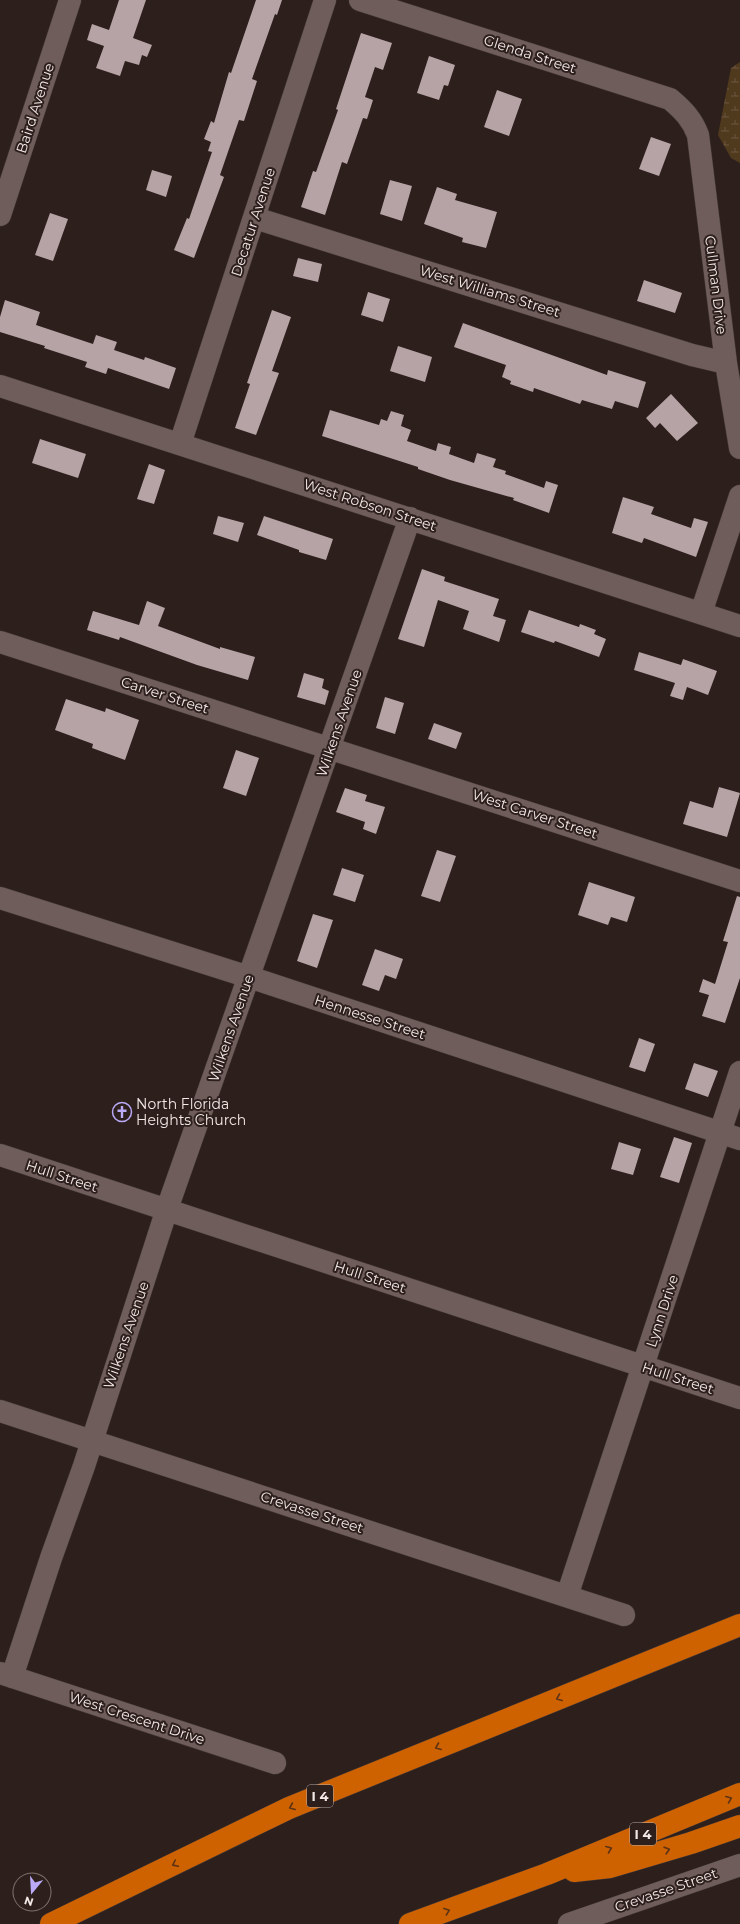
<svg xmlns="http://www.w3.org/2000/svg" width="740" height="1924" font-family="Montserrat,sans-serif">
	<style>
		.wetland { fill: url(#wetland-marsh) }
		.building { fill: #b6a3a5 }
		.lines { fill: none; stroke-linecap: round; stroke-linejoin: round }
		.minor-casing { stroke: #453a38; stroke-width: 23 }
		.highway-casing { stroke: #453a38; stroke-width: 23 }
		.minor { stroke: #6e5d5a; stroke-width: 22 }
		.highway { stroke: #cf6200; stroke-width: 22 }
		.oneway { stroke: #5e3314 }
		.labels { text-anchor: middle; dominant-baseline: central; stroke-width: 4; stroke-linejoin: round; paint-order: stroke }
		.shield { fill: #2d1f1c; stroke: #b8acaa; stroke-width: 1 }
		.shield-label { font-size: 13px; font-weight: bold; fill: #f3e9e7 }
		.street-label { font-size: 14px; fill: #f3e9e7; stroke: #2d1f1c }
		.poi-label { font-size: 14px; fill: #f3e9e7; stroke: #2d1f1c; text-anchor: start }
	</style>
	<defs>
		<pattern id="wetland-marsh" width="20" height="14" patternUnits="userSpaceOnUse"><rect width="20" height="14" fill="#503a1e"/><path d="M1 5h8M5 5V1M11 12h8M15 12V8" fill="none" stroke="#6a563f"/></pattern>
	</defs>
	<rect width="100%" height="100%" fill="#2d1f1c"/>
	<path class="wetland" d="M 740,62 L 740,163 L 731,158 L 718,135 L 731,68 Z"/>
	<path class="building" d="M 119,0 L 146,0 L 133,38 L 152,45 L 147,57 L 142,55 L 139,65 L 125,61 L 120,76 L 96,68 L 104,46 L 87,40 L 92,24 L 109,30 Z
		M 256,0 L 282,0 L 277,15 L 275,14 L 252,79 L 257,81 L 244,121 L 239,120 L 220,175 L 224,177 L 194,258 L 174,250 L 187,218 L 189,219 L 212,152 L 208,151 L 211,142 L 204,139 L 211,121 L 214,123 L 229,72 L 231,73 Z
		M 361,33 L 392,43 L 383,70 L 375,67 L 365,97 L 373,100 L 367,119 L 363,118 L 347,164 L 342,162 L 325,215 L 301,207 L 313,171 L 316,172 L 338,110 L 336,109 Z
		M 429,56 L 455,65 L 448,86 L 444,85 L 439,100 L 417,93 Z
		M 497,90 L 522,99 L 509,136 L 484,127 Z
		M 651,137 L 671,144 L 659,176 L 639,169 Z
		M 152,170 L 172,176 L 166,197 L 146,190 Z
		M 390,180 L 412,186 L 402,221 L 380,214 Z
		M 437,187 L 457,194 L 455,200 L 497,212 L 486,248 L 462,242 L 463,238 L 424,224 Z
		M 50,213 L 68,219 L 53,261 L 35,255 Z
		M 298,258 L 322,264 L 318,282 L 293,276 Z
		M 644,280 L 682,293 L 675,313 L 637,301 Z
		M 368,292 L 390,299 L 383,322 L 361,315 Z
		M 5,300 L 40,312 L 36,325 L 93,344 L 96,335 L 117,342 L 114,350 L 144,360 L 145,357 L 176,368 L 169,389 L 108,368 L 106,374 L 85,367 L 87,362 L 44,348 L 45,346 L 0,332 L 0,317 Z
		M 272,310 L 291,317 L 272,371 L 279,373 L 256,435 L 235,428 L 250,384 L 247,383 Z
		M 463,323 L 607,375 L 608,370 L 646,382 L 638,408 L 615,401 L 612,409 L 582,400 L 580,404 L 534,388 L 533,392 L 510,384 L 511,381 L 502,377 L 506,365 L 454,347 Z
		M 398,346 L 432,357 L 425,382 L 390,371 Z
		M 671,394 L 698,423 L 677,441 L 660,423 L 655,428 L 646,418 Z
		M 330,410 L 379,425 L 381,419 L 387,421 L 391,411 L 404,415 L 401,426 L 411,430 L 407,441 L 436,451 L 438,443 L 451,447 L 449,454 L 474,463 L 477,453 L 496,459 L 493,467 L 506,471 L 505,474 L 544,488 L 546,481 L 558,485 L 549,513 L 513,500 L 514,498 L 450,480 L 418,469 L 418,467 L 322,436 Z
		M 40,439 L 86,454 L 78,478 L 32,463 Z
		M 149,464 L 165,470 L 154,504 L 137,499 Z
		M 623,497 L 654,507 L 651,514 L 691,528 L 694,518 L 708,522 L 696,557 L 644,538 L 642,543 L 612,533 Z
		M 218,516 L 244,523 L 238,542 L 213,534 Z
		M 264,516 L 333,539 L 326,560 L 299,552 L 299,550 L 257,535 Z
		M 422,569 L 445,577 L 444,581 L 499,599 L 493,616 L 506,620 L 499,642 L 463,629 L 469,611 L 438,600 L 424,647 L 398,639 Z
		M 147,601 L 165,608 L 158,626 L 220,649 L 220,647 L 255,657 L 248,680 L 197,665 L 120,637 L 119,640 L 87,630 L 93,611 L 139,625 Z
		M 529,610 L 579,627 L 580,624 L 596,630 L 594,634 L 606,639 L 599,657 L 555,641 L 554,643 L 521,632 Z
		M 639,652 L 681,665 L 683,659 L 717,671 L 708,695 L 687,687 L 683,700 L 670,696 L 675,683 L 634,670 Z
		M 304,673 L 324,679 L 322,688 L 329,691 L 325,705 L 297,697 Z
		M 385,697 L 404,703 L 395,734 L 376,728 Z
		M 66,699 L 105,712 L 106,708 L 139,720 L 125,760 L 92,748 L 93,744 L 55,730 Z
		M 434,723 L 462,733 L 456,749 L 428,739 Z
		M 236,750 L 259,758 L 246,796 L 223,788 Z
		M 719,787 L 740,793 L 727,837 L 683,824 L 690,801 L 713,808 Z
		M 345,788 L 367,795 L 365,801 L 385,807 L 376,834 L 363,829 L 365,822 L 336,812 Z
		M 437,850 L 456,856 L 440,902 L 421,896 Z
		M 342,868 L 364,875 L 355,902 L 333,895 Z
		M 589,882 L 635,897 L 627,922 L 611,917 L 608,925 L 578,915 Z
		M 737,896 L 740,897 L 740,978 L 725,1023 L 702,1016 L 709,995 L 699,992 L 703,979 L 715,984 L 728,942 L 723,941 Z
		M 313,914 L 333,920 L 317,968 L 297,961 Z
		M 375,949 L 403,959 L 396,979 L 385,975 L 379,991 L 362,985 Z
		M 639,1038 L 655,1044 L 645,1072 L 629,1067 Z
		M 694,1063 L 718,1071 L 708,1097 L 685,1089 Z
		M 674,1137 L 692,1143 L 679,1183 L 660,1177 Z
		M 619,1142 L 641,1149 L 633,1175 L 611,1169 Z"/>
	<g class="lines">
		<defs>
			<path id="minor" d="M 360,0 L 670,99 C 683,110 692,119 698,135 L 726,363 L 740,448
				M 0,215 L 70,0
				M 255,218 L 692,355 L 726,363
				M 0,386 L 740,626
				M 180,444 L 325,0
				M 701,613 L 740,496
				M 0,642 L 740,881
				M 0,898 L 249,977 L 740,1139
				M 0,1155 L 740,1398
				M 0,1411 L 624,1615
				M 567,1596 L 740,1072
				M 0,1673 L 275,1763
				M 12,1677 L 51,1558 L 84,1466 L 167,1209 L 410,518
				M 569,1924 L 740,1865"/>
			<path id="highway" d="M 574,1871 L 610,1867 L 691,1843 L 740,1826
				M 51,1924 L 289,1808 L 740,1625
				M 410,1924 L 547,1874 L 740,1794"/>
		</defs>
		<use href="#minor" class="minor-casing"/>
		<use href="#highway" class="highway-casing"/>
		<use href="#minor" class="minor"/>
		<use href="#highway" class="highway"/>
	</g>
	<defs><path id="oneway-chevron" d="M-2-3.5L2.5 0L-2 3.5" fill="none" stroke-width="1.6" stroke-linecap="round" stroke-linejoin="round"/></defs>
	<g class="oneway">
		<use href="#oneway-chevron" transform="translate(559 1698) rotate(158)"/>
		<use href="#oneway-chevron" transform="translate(438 1747) rotate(158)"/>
		<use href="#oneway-chevron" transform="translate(729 1799) rotate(-22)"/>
		<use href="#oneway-chevron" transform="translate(292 1807) rotate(157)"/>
		<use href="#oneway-chevron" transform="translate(609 1849) rotate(-22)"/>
		<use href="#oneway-chevron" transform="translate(667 1850) rotate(-16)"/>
		<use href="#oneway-chevron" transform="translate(175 1864) rotate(154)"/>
		<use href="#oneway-chevron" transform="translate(447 1911) rotate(-20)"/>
	</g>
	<defs>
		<symbol id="church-ring" viewBox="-11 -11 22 22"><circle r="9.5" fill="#2d1f1c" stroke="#baaaf7" stroke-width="1.5"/><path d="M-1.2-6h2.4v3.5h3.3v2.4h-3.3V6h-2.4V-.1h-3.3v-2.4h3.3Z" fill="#baaaf7"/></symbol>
	</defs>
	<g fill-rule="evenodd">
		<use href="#church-ring" x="111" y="1101" width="22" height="22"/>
	</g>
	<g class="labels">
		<g class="shield">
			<rect x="307" y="1785" width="26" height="22" rx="3"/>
			<rect x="630" y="1823" width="26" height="22" rx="3"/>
		</g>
		<g class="shield-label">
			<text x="320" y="1796">I 4</text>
			<text x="643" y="1834">I 4</text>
		</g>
		<g class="street-label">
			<text transform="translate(530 54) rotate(18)">Glenda Street</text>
			<text transform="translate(35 108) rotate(-72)">Baird Avenue</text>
			<text transform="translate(253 222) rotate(-72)">Decatur Avenue</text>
			<text transform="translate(716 285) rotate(83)">Cullman Drive</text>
			<text transform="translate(490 291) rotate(17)">West Williams Street</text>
			<text transform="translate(370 505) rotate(18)">West Robson Street</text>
			<text transform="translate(165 695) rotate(18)">Carver Street</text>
			<text transform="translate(339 723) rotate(-71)">Wilkens Avenue</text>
			<text transform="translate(535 814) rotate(18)">West Carver Street</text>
			<text transform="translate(370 1017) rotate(18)">Hennesse Street</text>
			<text transform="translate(231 1028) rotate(-71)">Wilkens Avenue</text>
			<text transform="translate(62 1176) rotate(18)">Hull Street</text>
			<text transform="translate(370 1277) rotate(18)">Hull Street</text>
			<text transform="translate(662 1311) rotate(-72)">Lynn Drive</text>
			<text transform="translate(126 1335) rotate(-71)">Wilkens Avenue</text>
			<text transform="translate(678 1378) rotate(18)">Hull Street</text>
			<text transform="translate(312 1512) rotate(18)">Crevasse Street</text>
			<text transform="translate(137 1718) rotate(18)">West Crescent Drive</text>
			<text transform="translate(666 1890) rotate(-19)">Crevasse Street</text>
		</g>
		<g class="poi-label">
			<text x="136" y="1104">North Florida<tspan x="136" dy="16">Heights Church</tspan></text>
		</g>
	</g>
	<g transform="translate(32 1892) rotate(198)"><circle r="19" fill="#2d1f1c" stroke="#7c706d"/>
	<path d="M0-3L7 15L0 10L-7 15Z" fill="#baaaf7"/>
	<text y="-6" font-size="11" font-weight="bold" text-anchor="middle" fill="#f3e9e7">N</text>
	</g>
</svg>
